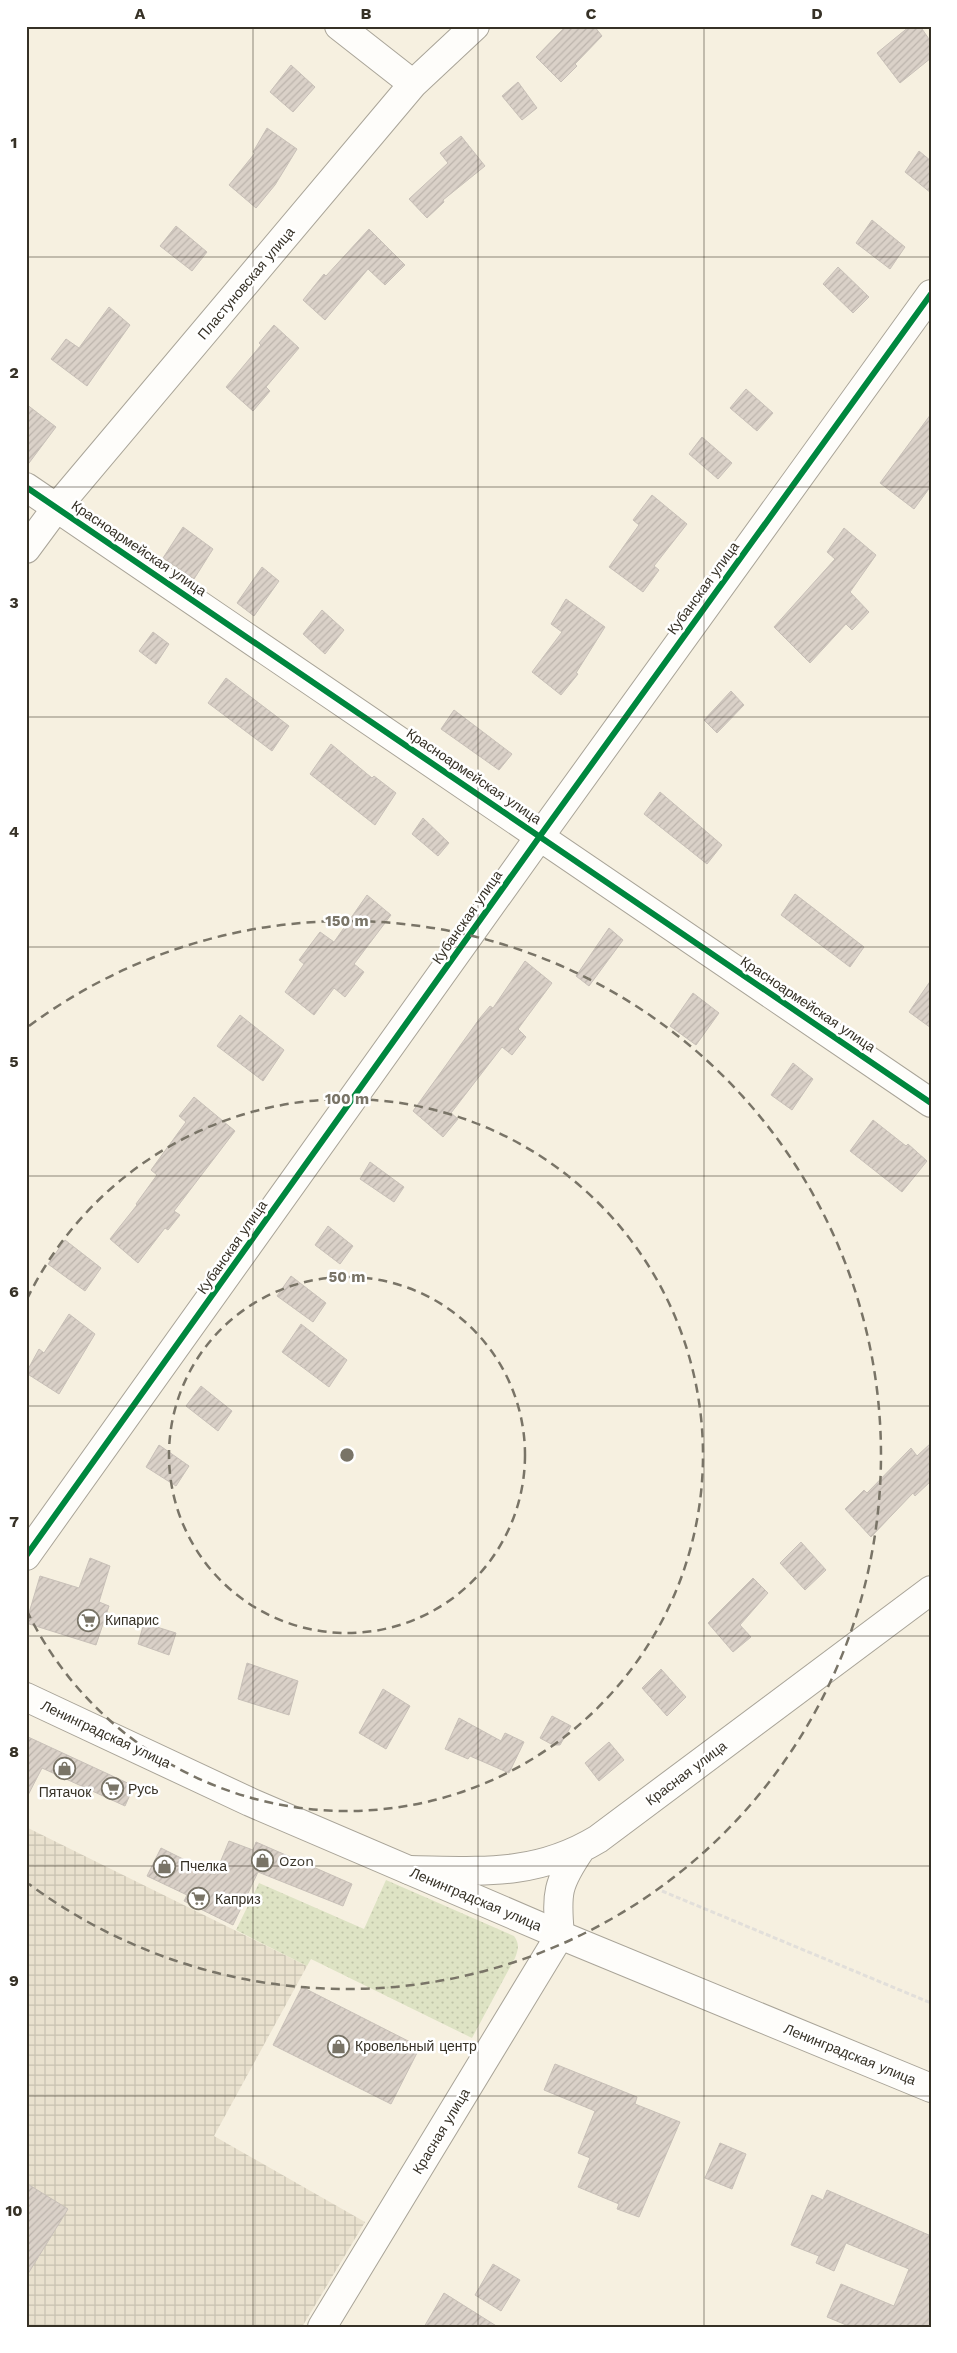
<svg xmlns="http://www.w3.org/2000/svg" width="957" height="2353" font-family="'Work Sans',sans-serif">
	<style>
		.industrial { fill: url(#industrial-grid) }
		.grass { fill: url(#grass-dots) }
		.building { fill: url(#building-hatch); stroke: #c8c0b8 }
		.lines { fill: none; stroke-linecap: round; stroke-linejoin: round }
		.minor-casing { stroke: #a9a498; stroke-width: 30 }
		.major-casing { stroke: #a9a498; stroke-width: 30 }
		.path { stroke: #e2dfda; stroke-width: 3; stroke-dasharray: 5 2.5; stroke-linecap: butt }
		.minor { stroke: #fefdfa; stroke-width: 28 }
		.major { stroke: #fefdfa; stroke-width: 28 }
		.cycleway-casing { stroke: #fff; stroke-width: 9 }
		.cycleway { stroke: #00873e; stroke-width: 6 }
		.grid { fill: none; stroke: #363126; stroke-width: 1; stroke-opacity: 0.55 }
		.ring { fill: none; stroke: #797467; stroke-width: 2.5; stroke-dasharray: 9 6 }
		.labels { text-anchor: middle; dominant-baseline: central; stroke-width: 5; stroke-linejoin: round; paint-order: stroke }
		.street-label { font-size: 14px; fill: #363126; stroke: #fff }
		.poi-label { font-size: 14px; fill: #363126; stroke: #fff; text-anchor: start }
		.centre { fill: #797467; stroke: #fff; stroke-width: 2.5 }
		.ring-label { font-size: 15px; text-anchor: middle; font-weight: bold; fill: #797467; stroke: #fff; stroke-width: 5; stroke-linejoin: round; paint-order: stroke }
		.neatline { fill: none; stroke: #363126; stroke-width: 2 }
		.grid-label { font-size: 16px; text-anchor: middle; font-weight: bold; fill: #363126 }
	</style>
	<defs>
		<pattern id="industrial-grid" width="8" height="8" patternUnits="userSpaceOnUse" patternTransform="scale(1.25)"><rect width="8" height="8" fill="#e9e1ce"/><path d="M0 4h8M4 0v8" fill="none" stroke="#c8c2b1"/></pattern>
		<pattern id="grass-dots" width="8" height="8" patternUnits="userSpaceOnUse" patternTransform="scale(1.25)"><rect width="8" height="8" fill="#dee3c4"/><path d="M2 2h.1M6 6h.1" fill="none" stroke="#bfc3a8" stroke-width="1.8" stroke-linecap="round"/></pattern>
		<pattern id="building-hatch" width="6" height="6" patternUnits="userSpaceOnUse" patternTransform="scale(1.25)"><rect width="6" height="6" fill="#dad1c8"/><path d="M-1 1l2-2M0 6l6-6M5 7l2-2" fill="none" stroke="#bcb4ac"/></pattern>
	</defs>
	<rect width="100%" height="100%" fill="#f6f0e0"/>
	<path class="industrial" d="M 26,1827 L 307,1966 L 214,2136 L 365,2222 L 302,2327 L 26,2327 Z"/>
	<path class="grass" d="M 386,1880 L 514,1936 C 520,1944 518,1950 515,1958 L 472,2038 L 311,1959 L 307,1966 L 236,1930 L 259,1883 L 364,1929 Z"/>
	<path class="building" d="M 566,26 L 594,26 L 602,36 L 575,64 L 577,66 L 561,82 L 536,57 Z
		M 910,26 L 920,26 L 931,42 L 931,58 L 900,83 L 877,53 Z
		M 291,65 L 315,87 L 293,112 L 270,92 Z
		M 518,82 L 537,108 L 522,120 L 502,96 Z
		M 267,128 L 297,149 L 275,185 L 256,208 L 229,185 L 255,153 L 253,152 Z
		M 461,136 L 485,166 L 443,200 L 444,202 L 427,218 L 409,199 L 448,163 L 440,153 Z
		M 919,151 L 931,161 L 931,193 L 905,172 Z
		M 872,220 L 905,247 L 890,269 L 856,243 Z
		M 176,226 L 207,252 L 192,271 L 160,246 Z
		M 369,229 L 405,265 L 385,285 L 368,269 L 325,320 L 303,300 L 324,274 L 326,276 Z
		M 838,267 L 869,297 L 853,313 L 823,284 Z
		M 109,307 L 130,325 L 87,386 L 51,359 L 66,339 L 79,348 Z
		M 274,325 L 299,348 L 266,387 L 270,391 L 253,411 L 226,387 L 261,345 L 259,343 Z
		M 746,389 L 773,413 L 757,431 L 730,408 Z
		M 26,404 L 56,427 L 26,467 Z
		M 931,414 L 931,486 L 914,509 L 880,483 Z
		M 702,437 L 732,463 L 718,479 L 689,454 Z
		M 652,495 L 687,524 L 654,566 L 659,570 L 643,592 L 609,567 L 639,525 L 633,520 Z
		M 183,527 L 213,549 L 194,579 L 163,558 Z
		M 844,528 L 876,555 L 850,592 L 869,612 L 852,630 L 846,624 L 810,663 L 774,627 L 835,559 L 827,552 Z
		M 262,567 L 279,581 L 254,616 L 237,603 Z
		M 566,599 L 605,627 L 576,673 L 578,674 L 561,695 L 532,672 L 562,632 L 551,624 Z
		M 322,610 L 344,630 L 325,654 L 303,634 Z
		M 153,632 L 169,644 L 156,664 L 139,651 Z
		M 226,678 L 289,726 L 272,751 L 208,703 Z
		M 731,691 L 744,705 L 717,733 L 704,720 Z
		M 454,710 L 512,754 L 499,770 L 441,729 Z
		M 331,744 L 372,778 L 374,776 L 396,793 L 375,825 L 310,774 Z
		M 660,792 L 722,845 L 707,864 L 644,814 Z
		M 423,818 L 449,843 L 438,856 L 412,834 Z
		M 795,894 L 864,947 L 850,967 L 781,915 Z
		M 367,895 L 391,915 L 354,964 L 364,972 L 345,997 L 334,988 L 314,1015 L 285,992 L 304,964 L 299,960 L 320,932 L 334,942 Z
		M 609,928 L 623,940 L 589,986 L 576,976 Z
		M 525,961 L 552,983 L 518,1029 L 526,1037 L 512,1055 L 502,1047 L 451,1113 L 458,1119 L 443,1137 L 413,1111 L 480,1018 L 490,1006 L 493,1008 Z
		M 931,980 L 931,1028 L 909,1012 Z
		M 693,993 L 719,1013 L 696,1045 L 670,1026 Z
		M 240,1015 L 284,1050 L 263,1081 L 217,1046 Z
		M 793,1063 L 813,1079 L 792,1110 L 771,1095 Z
		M 194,1097 L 235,1131 L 174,1211 L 180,1215 L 168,1230 L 165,1228 L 138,1263 L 110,1239 L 137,1205 L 136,1204 L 157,1175 L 151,1170 L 186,1122 L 179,1116 Z
		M 873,1120 L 906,1146 L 908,1144 L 927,1161 L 902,1192 L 850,1151 Z
		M 370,1162 L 404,1187 L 394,1202 L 360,1179 Z
		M 328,1226 L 353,1246 L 340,1264 L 315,1245 Z
		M 65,1240 L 101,1268 L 85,1291 L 48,1264 Z
		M 291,1276 L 326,1303 L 313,1322 L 277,1296 Z
		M 69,1314 L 95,1334 L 59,1394 L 26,1373 L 39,1349 L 44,1353 Z
		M 301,1324 L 347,1360 L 329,1387 L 282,1352 Z
		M 201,1386 L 232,1411 L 218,1431 L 186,1406 Z
		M 931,1443 L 931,1481 L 915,1496 L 913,1493 L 871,1537 L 845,1509 L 864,1490 L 867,1493 L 911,1448 L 917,1456 Z
		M 159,1445 L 189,1466 L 176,1486 L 146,1467 Z
		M 801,1542 L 826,1570 L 805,1590 L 780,1563 Z
		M 90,1558 L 110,1566 L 99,1602 L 109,1606 L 96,1645 L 26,1623 L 40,1576 L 79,1588 Z
		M 753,1578 L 768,1593 L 740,1625 L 751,1637 L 733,1652 L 708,1623 Z
		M 144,1623 L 176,1633 L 169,1655 L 138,1644 Z
		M 247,1663 L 298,1681 L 289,1715 L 238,1699 Z
		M 661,1669 L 686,1697 L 667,1716 L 642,1688 Z
		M 383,1689 L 410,1706 L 386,1749 L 359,1733 Z
		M 552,1716 L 571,1726 L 560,1745 L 553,1745 L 540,1738 Z
		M 459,1718 L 501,1741 L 505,1733 L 524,1742 L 509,1773 L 470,1756 L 468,1759 L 445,1749 Z
		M 26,1736 L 134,1786 L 125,1806 L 42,1768 L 26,1799 Z
		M 609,1742 L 624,1760 L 599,1781 L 585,1763 Z
		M 229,1841 L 253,1850 L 256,1842 L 352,1884 L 343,1906 L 258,1872 L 233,1925 L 184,1901 L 187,1895 L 147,1876 L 161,1848 L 215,1875 Z
		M 302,1987 L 420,2047 L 391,2104 L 273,2045 Z
		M 555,2064 L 637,2097 L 635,2104 L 680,2122 L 639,2217 L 617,2209 L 619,2204 L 578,2187 L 590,2158 L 578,2153 L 595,2111 L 544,2090 Z
		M 720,2143 L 746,2154 L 732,2189 L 705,2178 Z
		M 26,2183 L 68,2209 L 26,2277 Z
		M 827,2190 L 931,2236 L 931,2327 L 851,2327 L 827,2317 L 841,2284 L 894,2306 L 909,2269 L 846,2243 L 834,2271 L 816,2263 L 819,2256 L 791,2245 L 812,2195 L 823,2200 Z
		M 493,2264 L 520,2280 L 501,2311 L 475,2295 Z
		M 444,2293 L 498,2327 L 424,2327 Z"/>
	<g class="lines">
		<defs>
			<path id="minor" d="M 339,26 L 413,84
				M 26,487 L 931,1103
				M 26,549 L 57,507 L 413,84 L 475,26
				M 26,1556 L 540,836 L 931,294
				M 409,1870 C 480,1871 535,1877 598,1839 L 931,1590
				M 322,2327 L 560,1935 C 556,1893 557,1884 581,1849"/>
			<path id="major" d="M 26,1697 L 250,1802 L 560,1935 L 931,2088"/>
		</defs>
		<use href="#minor" class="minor-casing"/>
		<use href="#major" class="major-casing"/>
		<path class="path" d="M 662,1891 L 931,2003"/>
		<use href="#minor" class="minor"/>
		<use href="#major" class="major"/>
		<defs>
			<path id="cycleway" d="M 26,487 L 931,1103
				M 26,1556 L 540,836 L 931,294"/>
		</defs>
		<use href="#cycleway" class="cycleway-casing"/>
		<use href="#cycleway" class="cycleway"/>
	</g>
	<path class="grid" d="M 253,26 L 253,2327M 478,26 L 478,2327M 704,26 L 704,2327M 26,257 L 931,257M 26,487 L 931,487M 26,717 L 931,717M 26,947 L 931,947M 26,1176 L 931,1176M 26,1406 L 931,1406M 26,1636 L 931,1636M 26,1866 L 931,1866M 26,2096 L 931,2096"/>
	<g class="ring">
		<circle cx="347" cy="1455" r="178"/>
		<path d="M27 1299A356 356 0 1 1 27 1611"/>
		<path d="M29 1026A534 534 0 1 1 29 1884"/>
	</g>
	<defs>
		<symbol id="supermarket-ring" viewBox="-11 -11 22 22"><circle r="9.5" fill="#fff" stroke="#797467" stroke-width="1.5"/><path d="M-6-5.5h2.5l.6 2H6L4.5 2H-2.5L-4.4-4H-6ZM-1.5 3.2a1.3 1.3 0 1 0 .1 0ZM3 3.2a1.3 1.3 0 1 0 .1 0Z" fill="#797467"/></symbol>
		<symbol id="shop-ring" viewBox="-11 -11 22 22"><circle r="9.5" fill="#fff" stroke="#797467" stroke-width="1.5"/><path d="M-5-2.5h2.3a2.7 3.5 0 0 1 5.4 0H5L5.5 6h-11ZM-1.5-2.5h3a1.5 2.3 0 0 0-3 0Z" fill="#797467"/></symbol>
	</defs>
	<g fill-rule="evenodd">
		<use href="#supermarket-ring" x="76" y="1608" width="25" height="25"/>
		<use href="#shop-ring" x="52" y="1756" width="25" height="25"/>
		<use href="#supermarket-ring" x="100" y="1776" width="25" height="25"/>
		<use href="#shop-ring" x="250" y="1848" width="25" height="25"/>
		<use href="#shop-ring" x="152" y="1854" width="25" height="25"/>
		<use href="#supermarket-ring" x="186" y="1886" width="25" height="25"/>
		<use href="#shop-ring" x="326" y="2034" width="25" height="25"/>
	</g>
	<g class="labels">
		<g class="street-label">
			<text transform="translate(246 283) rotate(-50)">Пластуновская улица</text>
			<text transform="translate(139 548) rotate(34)">Красноармейская улица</text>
			<text transform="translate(703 588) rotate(-54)">Кубанская улица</text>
			<text transform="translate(474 776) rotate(34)">Красноармейская улица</text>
			<text transform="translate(467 917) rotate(-55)">Кубанская улица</text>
			<text transform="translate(808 1004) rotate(34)">Красноармейская улица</text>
			<text transform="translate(232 1247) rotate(-55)">Кубанская улица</text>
			<text transform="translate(106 1734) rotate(25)">Ленинградская улица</text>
			<text transform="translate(686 1773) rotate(-37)">Красная улица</text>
			<text transform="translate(476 1899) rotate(23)">Ленинградская улица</text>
			<text transform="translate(850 2054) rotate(22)">Ленинградская улица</text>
			<text transform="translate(441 2131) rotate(-59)">Красная улица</text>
		</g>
		<g class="poi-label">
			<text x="105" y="1620">Кипарис</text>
			<text x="128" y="1789">Русь</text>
			<text x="65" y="1792" text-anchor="middle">Пятачок</text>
			<text x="279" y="1861">Ozon</text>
			<text x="180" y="1866">Пчелка</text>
			<text x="215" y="1899">Каприз</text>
			<text x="355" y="2046">Кровельный центр</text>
		</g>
	</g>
	<circle cx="347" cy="1455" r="8" class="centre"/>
	<g class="ring-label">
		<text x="347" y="926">150 m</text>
		<text x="347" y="1104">100 m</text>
		<text x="347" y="1282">50 m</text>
	</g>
	<rect width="957" height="2353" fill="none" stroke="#ffffff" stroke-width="55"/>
	<rect x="28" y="28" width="902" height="2298" class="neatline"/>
	<g class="grid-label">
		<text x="140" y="19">A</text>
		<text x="366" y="19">B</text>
		<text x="591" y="19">C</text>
		<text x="817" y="19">D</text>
		<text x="14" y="148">1</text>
		<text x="14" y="378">2</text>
		<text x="14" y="608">3</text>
		<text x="14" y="837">4</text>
		<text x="14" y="1067">5</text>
		<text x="14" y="1297">6</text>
		<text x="14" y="1527">7</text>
		<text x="14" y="1757">8</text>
		<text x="14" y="1986">9</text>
		<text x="14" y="2216">10</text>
	</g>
</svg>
